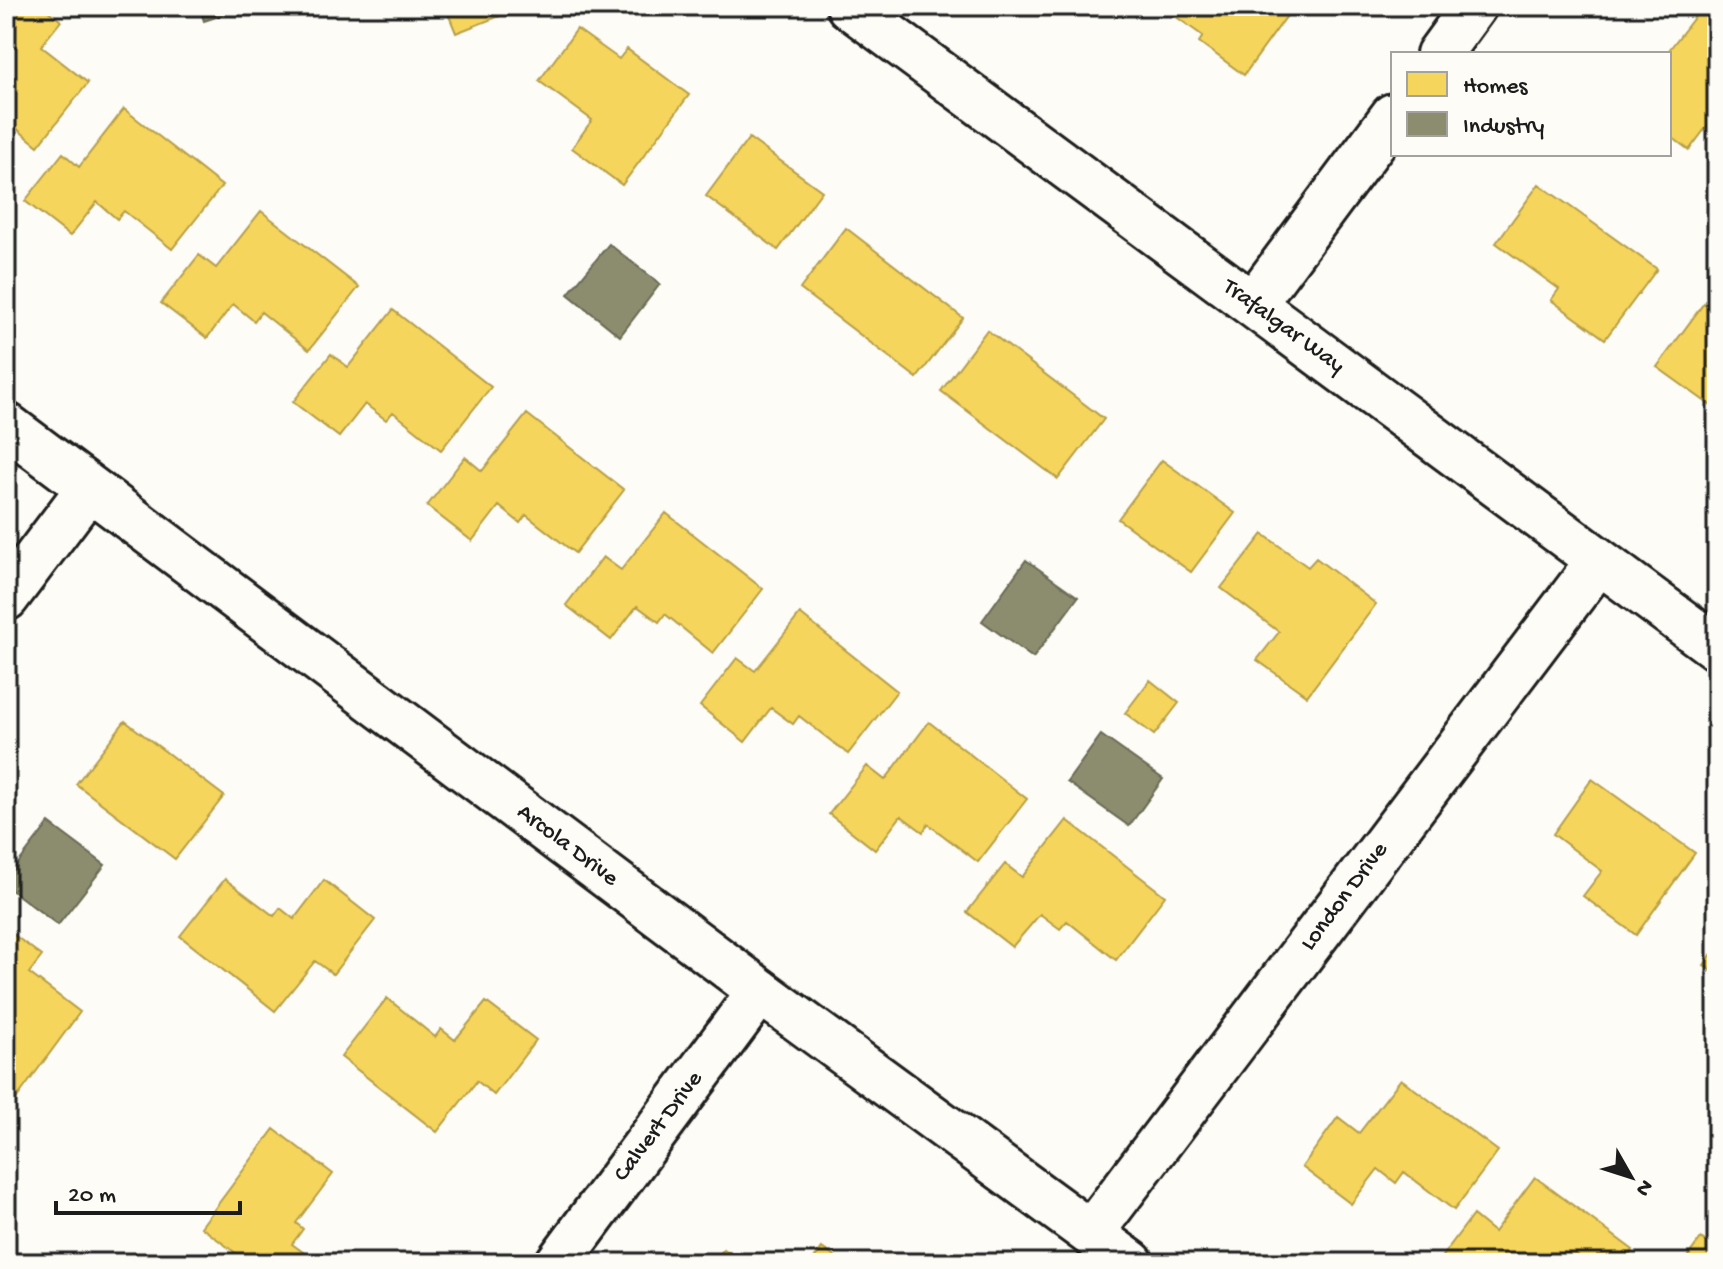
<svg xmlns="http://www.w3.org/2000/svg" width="1723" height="1269" font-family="'Gochi Hand',sans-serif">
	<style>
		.homes { fill: #f6d55c; stroke: #b59e49; stroke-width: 2 }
		.industry { fill: #8c8c6e; stroke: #6a6a55; stroke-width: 2 }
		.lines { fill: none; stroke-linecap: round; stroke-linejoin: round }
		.street-casing { stroke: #1c1c1c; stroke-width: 50 }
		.street { stroke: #fdfcf7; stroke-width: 44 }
		.labels { text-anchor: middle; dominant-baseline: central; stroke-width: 8; stroke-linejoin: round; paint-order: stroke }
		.street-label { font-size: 24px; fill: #1c1c1c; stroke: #fdfcf7 }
	</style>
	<rect width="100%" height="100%" fill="#fdfcf7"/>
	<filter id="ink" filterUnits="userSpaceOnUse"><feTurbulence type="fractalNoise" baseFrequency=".0125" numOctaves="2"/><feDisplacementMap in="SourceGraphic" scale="16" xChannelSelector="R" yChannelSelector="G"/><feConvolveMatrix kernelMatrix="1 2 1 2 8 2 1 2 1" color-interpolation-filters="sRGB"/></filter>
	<g filter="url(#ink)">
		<path class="homes" d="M 6,6 L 42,6 L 61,21 L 41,46 L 88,83 L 38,146 L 6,120 Z
			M 445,6 L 525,6 L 456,33 Z
			M 1161,6 L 1294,6 L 1244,75 L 1199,42 L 1203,36 Z
			M 1703,6 L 1717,6 L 1717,113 L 1689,150 L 1669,135 L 1666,54 Z
			M 577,29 L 619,59 L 627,49 L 689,95 L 622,185 L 572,148 L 592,120 L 539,81 Z
			M 124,109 L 222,186 L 172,249 L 124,211 L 117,219 L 97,202 L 70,236 L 25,201 L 63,153 L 79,167 Z
			M 749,138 L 822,191 L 778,250 L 706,196 Z
			M 1539,184 L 1657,269 L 1605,339 L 1551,300 L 1559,289 L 1496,243 Z
			M 261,211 L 359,287 L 309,350 L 261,312 L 254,321 L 233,304 L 207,338 L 161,303 L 199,255 L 216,268 Z
			M 846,228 L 963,318 L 917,378 L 800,289 Z
			M 1704,303 L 1717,312 L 1717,410 L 1657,367 Z
			M 393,310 L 491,387 L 441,450 L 393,412 L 386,420 L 365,404 L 339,437 L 293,402 L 331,354 L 348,367 Z
			M 987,330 L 1104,419 L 1058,479 L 941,391 Z
			M 527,414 L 624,490 L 575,553 L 526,515 L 520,523 L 499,506 L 472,541 L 427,506 L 465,457 L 482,471 Z
			M 1162,460 L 1235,513 L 1191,572 L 1118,519 Z
			M 666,513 L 763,589 L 713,653 L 665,614 L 659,622 L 637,606 L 611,640 L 566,605 L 603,557 L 621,570 Z
			M 1263,534 L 1308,567 L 1316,558 L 1376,604 L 1307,696 L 1257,660 L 1279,632 L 1221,588 Z
			M 800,614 L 897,691 L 848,754 L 799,716 L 793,724 L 771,708 L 745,742 L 700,706 L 737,658 L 755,671 Z
			M 1150,680 L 1179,703 L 1154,735 L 1125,713 Z
			M 125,721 L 224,796 L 175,859 L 76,784 Z
			M 929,722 L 1027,799 L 978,862 L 928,824 L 923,832 L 901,816 L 875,850 L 829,814 L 867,766 L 885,780 Z
			M 1592,779 L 1695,853 L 1636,935 L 1583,896 L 1602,871 L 1553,834 Z
			M 1067,820 L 1165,896 L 1116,960 L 1067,921 L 1060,929 L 1040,914 L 1012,947 L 967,912 L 1005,864 L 1022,877 Z
			M 225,879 L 274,916 L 280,908 L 294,919 L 324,880 L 375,920 L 333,974 L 315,961 L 275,1011 L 180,936 Z
			M 6,929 L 42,956 L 29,973 L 80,1012 L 8,1110 Z
			M 1717,947 L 1717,975 L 1704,965 Z
			M 387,998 L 435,1037 L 441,1029 L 455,1040 L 486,1002 L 536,1040 L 494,1095 L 477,1081 L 437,1132 L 341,1057 Z
			M 1401,1079 L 1498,1151 L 1454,1210 L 1404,1172 L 1396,1183 L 1378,1169 L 1351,1204 L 1302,1167 L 1338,1117 L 1359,1133 Z
			M 274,1129 L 333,1174 L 296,1223 L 303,1229 L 292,1244 L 318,1263 L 249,1263 L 201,1227 Z
			M 1535,1177 L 1633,1250 L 1623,1263 L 1437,1263 L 1473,1215 L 1494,1232 Z
			M 1701,1238 L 1717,1250 L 1717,1263 L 1683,1263 Z
			M 822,1248 L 843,1263 L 811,1263 Z
			M 724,1249 L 743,1263 L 713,1263 Z"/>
		<path class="industry" d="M 199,6 L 250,6 L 204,21 Z
			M 609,244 L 660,284 L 620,336 L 568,294 Z
			M 1026,560 L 1078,597 L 1033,658 L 982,621 Z
			M 1101,735 L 1163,779 L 1129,826 L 1067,782 Z
			M 49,823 L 105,865 L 58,925 L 6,886 L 6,879 Z"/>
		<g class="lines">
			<defs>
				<path id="street" d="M 849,6 L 1717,648
					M 1439,54 L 1474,6
					M 1253,304 L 1393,116
					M 6,425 L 760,991 L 1131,1263
					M 6,598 L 89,488
					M 1091,1233 L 1599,561
					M 558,1263 L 760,991"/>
			</defs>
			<use href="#street" class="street-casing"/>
			<use href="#street" class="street"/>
		</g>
	</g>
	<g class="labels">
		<g class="street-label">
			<text transform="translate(1283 327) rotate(36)">Trafalgar Way</text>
			<text transform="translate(567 846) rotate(37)">Arcola Drive</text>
			<text transform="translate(1345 897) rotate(-53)">London Drive</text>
			<text transform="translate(659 1127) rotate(-53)">Calvert Drive</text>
		</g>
	</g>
	<rect width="1723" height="1269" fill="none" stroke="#fdfcf7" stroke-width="32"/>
	<rect x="16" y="16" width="1691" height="1237" fill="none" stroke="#1c1c1c" stroke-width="3" filter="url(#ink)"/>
	<rect x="1391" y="52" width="280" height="104" fill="#fdfcf7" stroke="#a3a29f" stroke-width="2"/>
	<rect x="1407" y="72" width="40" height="24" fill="#f6d55c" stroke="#a3a29f" stroke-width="2"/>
	<text x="1463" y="92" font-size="24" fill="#1c1c1c">Homes</text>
	<rect x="1407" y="112" width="40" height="24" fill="#8c8c6e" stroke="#a3a29f" stroke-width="2"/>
	<text x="1463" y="132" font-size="24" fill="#1c1c1c">Industry</text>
	<g transform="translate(1631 1177) rotate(129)" stroke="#fdfcf7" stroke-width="6" paint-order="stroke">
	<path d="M0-6L14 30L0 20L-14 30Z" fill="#1c1c1c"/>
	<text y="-12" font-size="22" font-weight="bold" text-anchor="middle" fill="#1c1c1c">N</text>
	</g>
	<path d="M56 1201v12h184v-12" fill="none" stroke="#1c1c1c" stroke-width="4"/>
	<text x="68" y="1201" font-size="24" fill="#1c1c1c" stroke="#fdfcf7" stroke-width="6" paint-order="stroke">20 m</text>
</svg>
